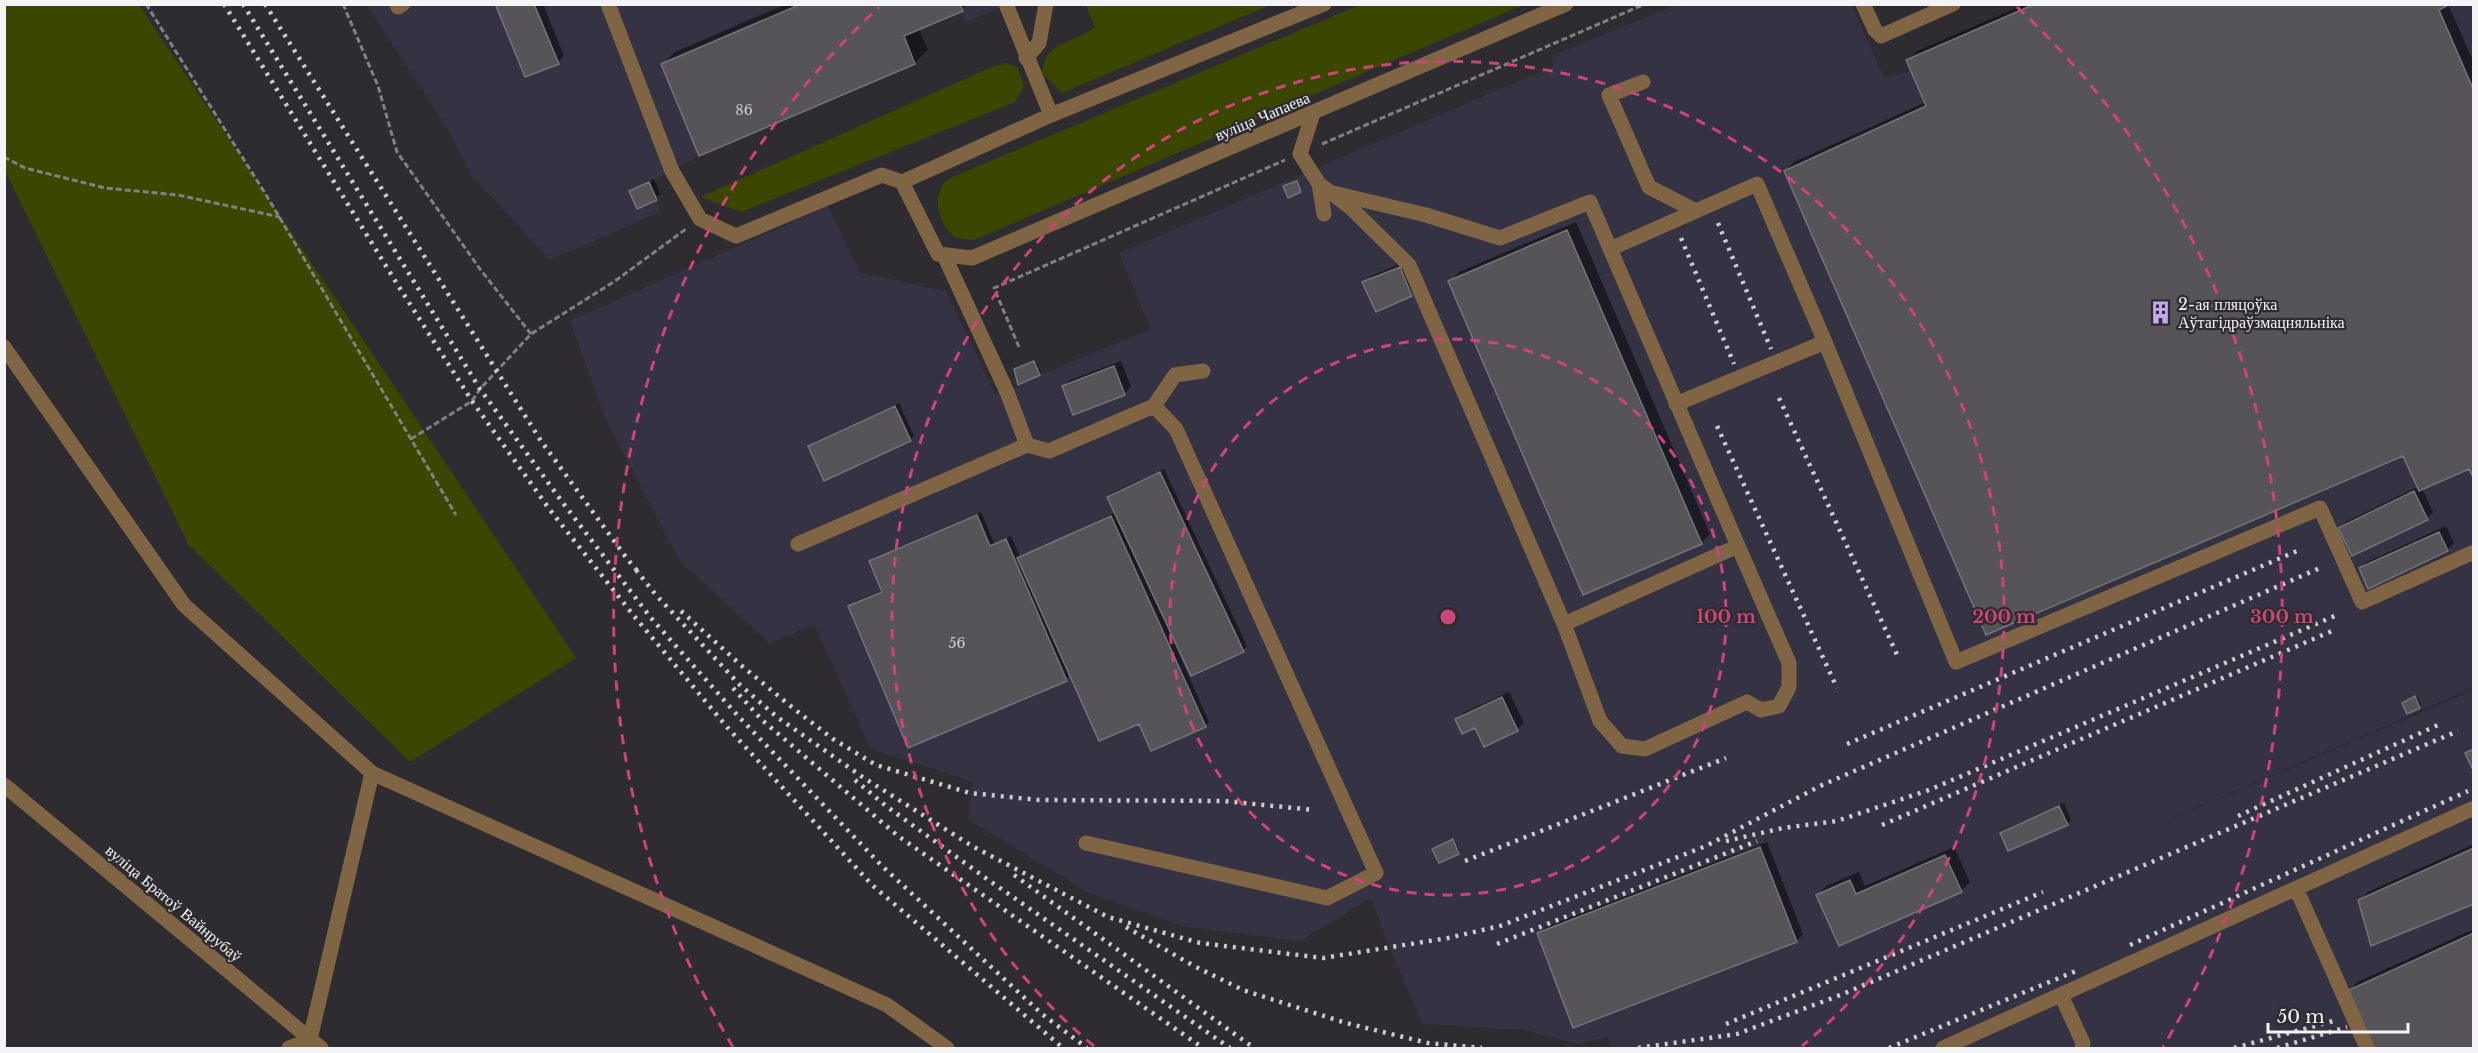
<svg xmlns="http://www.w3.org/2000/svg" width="2478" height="1053" font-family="'Libre Baskerville',serif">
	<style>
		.industrial { fill: #353243 }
		.green { fill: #3b4700 }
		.shadow { fill: #0007 }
		.building { fill: #565458; stroke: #757377; stroke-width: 1.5 }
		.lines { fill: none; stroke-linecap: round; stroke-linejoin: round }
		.path { stroke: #807f82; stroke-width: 3; stroke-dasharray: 6 3; stroke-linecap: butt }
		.minor { stroke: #806545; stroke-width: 15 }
		.rail { stroke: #cccbce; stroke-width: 4.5; stroke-dasharray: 3 6; stroke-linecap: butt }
		.ring { fill: none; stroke: #cc447a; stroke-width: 3; stroke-dasharray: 10 8 }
		.labels { text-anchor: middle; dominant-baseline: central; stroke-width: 4.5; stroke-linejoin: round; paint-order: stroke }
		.number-label { font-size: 14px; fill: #cccbce }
		.street-label { font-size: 16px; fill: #f4f3f6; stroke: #2e2c30 }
		.poi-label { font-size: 16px; fill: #f4f3f6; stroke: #2e2c30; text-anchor: start }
		.centre { fill: #cc447a; stroke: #2e2c30; stroke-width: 3 }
		.ring-label { font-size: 18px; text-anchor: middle; font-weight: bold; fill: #cc447a; stroke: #2e2c30; stroke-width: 4.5; stroke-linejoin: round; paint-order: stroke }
	</style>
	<rect width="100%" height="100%" fill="#2e2c30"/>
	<path class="industrial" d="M 367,5 L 1006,5 L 966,22 L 959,13 L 904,36 L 915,64 L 699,156 L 650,182 L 660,212 L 550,260 L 472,176 L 445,125 Z
		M 1676,5 L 1852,5 L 1884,78 L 1911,71 L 2035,5 L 2473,5 L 2473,688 L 2113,844 L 2473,690 L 2473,1048 L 1613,1048 L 1607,1037 L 1578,1044 L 1524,1030 L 1423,1024 L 1389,947 L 1371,898 L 1300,941 L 1187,927 L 1091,894 L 969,820 L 972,782 L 871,749 L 814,624 L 770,644 L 679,560 L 605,417 L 570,321 L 828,206 L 860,273 L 946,291 L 995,394 L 1007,392 L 1040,375 L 1151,329 L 1119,253 L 1554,66 L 1551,56 Z"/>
	<path class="green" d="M 5,4 L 139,5 L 576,658 L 410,762 L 189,545 L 5,171 Z
		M 1362,4 L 1523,5 L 974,240 L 956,238 C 938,223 930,196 948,179 Z
		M 1086,5 L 1270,5 L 1062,93 L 1042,73 C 1045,40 1075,44 1095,27 Z
		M 1007,63 L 1018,68 L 1024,86 L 1015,102 L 741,212 L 701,197 L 992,67 Z"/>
	<path class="shadow" d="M 500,4 L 543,4 L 564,56 L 558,62 Z
		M 786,4 L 967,4 L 962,10 L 918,28 L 928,50 L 914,63 L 662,65 L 675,52 Z
		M 2026,4 L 2448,4 L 2474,63 L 2474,475 L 2469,467 L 2422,488 L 2433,512 L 2427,518 L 2340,528 L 2346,522 L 2419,486 L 2404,454 L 1785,171 L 1794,162 L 1926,102 L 1908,60 L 1917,51 Z
		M 654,179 L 660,194 L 638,207 L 631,191 Z
		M 1576,222 L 1710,534 L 1701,543 L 1450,281 L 1459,272 Z
		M 1407,261 L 1418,288 L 1411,295 L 1364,282 L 1371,276 Z
		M 1035,360 L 1041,372 L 1039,374 L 1015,369 Z
		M 1121,361 L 1131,387 L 1124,394 L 1064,386 L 1070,380 Z
		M 899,403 L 914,436 L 910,440 L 810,446 L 814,442 Z
		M 1164,469 L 1247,646 L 1243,650 L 1192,674 L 1170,628 L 1168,629 L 1209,722 L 1205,726 L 1139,722 L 1070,675 L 1066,679 L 850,606 L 854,602 L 883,590 L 871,561 L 875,557 L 981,512 L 994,543 L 1011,536 L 1020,557 L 1116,512 L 1108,497 L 1112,493 Z
		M 2446,526 L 2454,543 L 2447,550 L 2360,568 L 2367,562 Z
		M 1509,692 L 1524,723 L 1517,729 L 1476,726 L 1457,720 L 1463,713 Z
		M 2417,696 L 2421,705 L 2408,712 L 2405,702 Z
		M 2064,803 L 2071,820 L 2067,824 L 2002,833 L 2006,829 Z
		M 1454,839 L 1460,851 L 1458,853 L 1434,849 Z
		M 1767,842 L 1803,934 L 1796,941 L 1538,934 L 1545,927 Z
		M 2474,844 L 2474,903 L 2359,901 L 2368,892 Z
		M 1954,847 L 1970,882 L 1961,891 L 1839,944 L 1818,895 L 1826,886 L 1859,872 L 1865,886 Z
		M 2474,929 L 2474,1048 L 2374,1048 L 2349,991 L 2357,982 Z"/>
	<path class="building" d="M 500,4 L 534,4 L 559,64 L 525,77 L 496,6 Z
		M 801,4 L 960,4 L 963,11 L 904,36 L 915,64 L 699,156 L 661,64 Z
		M 2035,4 L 2450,4 L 2439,10 L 2474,91 L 2474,479 L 2469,469 L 2419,491 L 2403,456 L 1986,635 L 1784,171 L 1926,106 L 1906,60 Z
		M 1297,181 L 1301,192 L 1288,198 L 1283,186 Z
		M 649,182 L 657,200 L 637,209 L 629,191 Z
		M 1567,230 L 1702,544 L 1583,595 L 1448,281 Z
		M 1400,267 L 1412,296 L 1376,312 L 1362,282 Z
		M 1034,361 L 1040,375 L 1018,385 L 1014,369 Z
		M 1114,366 L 1125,395 L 1073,415 L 1062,386 Z
		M 895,406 L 911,441 L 824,481 L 808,446 Z
		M 1160,472 L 1244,652 L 1191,676 L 1107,497 Z
		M 2414,491 L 2428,520 L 2352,556 L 2338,528 Z
		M 977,515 L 990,546 L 1006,539 L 1067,681 L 908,748 L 848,606 L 882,592 L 869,561 Z
		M 1111,516 L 1206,727 L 1151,751 L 1139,724 L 1099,741 L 1017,558 Z
		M 2439,532 L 2448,551 L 2368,589 L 2359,568 Z
		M 2415,696 L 2420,708 L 2407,714 L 2402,703 Z
		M 1502,697 L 1518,731 L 1484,747 L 1475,728 L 1462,734 L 1455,719 Z
		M 2474,749 L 2474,768 L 2472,768 L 2465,753 Z
		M 2059,806 L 2068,825 L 2008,851 L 2000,833 Z
		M 1453,839 L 1459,854 L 1439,863 L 1432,849 Z
		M 1760,847 L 1797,942 L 1573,1028 L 1537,933 Z
		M 2474,848 L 2474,904 L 2371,946 L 2358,900 Z
		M 1945,855 L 1962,892 L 1839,946 L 1816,895 L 1850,880 L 1856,894 Z
		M 2474,933 L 2474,1048 L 2372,1048 L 2347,991 Z"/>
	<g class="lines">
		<path class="path" d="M 146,4 L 268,198 L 456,515
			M 343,4 L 378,86 L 397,152 L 480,269 L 531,334
			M 1322,144 L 1645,4
			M 4,157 L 25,168 L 105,188 L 178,195 L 280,217
			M 1019,347 L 994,288 L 1285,160
			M 411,439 L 472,401 L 480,389 L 531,334 L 615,281 L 686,229"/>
		<path class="minor" d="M 397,4 L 398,7 L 403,4
			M 608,4 L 672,171 L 700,219 L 736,236 L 882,175 L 902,182
			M 1006,4 L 1051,115
			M 1324,4 L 1051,115 L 902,182 L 938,254 L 972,258 L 1566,4
			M 1863,4 L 1875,30 L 1881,36 L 1953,4
			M 1026,58 L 1039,43 L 1046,4
			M 1643,82 L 1609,95 L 1649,187 L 1696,211
			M 1313,113 L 1300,154 L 1319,184 L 1324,214
			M 1319,184 L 1350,207 L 1409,265 L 1564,624 L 1738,546 L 1590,202 L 1500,238 L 1426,215 L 1329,192
			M 1610,249 L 1757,184 L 1825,342
			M 4,347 L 184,605 L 372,773
			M 1676,404 L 1825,342 L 1956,662 L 2320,508 L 2362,602 L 2474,552
			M 1027,445 L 1049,451 L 1154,406 L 1175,375 L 1203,371
			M 798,544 L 1027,445 L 1007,392 L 944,255
			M 1564,624 L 1600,721 L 1622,746 L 1645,749 L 1747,702 L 1761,710 L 1779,706 L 1789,687 L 1789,663 L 1738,546
			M 4,785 L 321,1048
			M 1086,843 L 1327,898 L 1376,873 L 1176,429 L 1154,406
			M 2296,888 L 2367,1048
			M 2061,995 L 2083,1043 L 2082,1048
			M 289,1048 L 310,1040
			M 308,1048 L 372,773 L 887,1005 L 947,1048
			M 1943,1048 L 2474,808"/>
		<path class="rail" d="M 224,4 L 399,287 L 472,401 L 550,510 L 634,616 L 727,727 L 872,885 L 1063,1048
			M 243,4 L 480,389 L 563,503 L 651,618 L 739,717 L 882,866 L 1042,1014 L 1087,1048
			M 265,4 L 541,441 L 628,560 L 641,575
			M 1718,223 L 1771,349
			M 1681,238 L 1734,364
			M 1779,398 L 1899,659
			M 1717,426 L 1837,688
			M 636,570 L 656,595 L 739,684 L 777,717 L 864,778 L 972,846 L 1108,917 L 1200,943 L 1323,958 L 1448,938 L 1500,926 L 1706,846 L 1820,786 L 2320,568
			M 681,611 L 742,666 L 793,708 L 833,739 L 876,765 L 970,793 L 1039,800 L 1224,801 L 1314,810
			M 733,688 L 762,720 L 898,836 L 1203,1048
			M 1847,744 L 2297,551
			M 855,780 L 886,806 L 987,879 L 1230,1048
			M 2238,816 L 2438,725
			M 1882,825 L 2332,631
			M 1726,841 L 1783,828 L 1837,821 L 1929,790 L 2337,615
			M 1465,861 L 1726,758
			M 1014,875 L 1254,1048
			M 1126,927 L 1194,966 L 1243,990 L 1346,1023 L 1428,1043 L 1482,1048
			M 1497,944 L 1757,841
			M 2130,945 L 2468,791
			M 1726,1024 L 2043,892
			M 1638,1048 L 1737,1034 L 1843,994 L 2458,731
			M 1889,1048 L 2076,971
			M 2234,1048 L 2337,1020
			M 2277,1048 L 2347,1027"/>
	</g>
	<g class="ring">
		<circle cx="1448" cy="617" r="278"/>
		<path d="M1094 1046A556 556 0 1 1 1802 1046"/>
		<path d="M733 1047A834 834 0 0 1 879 7M2017 7A834 834 0 0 1 2163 1047"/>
	</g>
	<defs>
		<symbol id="building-bare" viewBox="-9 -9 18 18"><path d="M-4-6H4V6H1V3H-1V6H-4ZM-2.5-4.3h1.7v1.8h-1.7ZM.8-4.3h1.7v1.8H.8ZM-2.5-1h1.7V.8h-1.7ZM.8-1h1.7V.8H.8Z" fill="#c5a7f1" stroke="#2e2c30" stroke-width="2.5" paint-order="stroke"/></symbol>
	</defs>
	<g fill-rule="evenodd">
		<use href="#building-bare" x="2144" y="296" width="33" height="33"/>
	</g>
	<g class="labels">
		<g class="number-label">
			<text x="744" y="110">86</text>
			<text x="957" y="643">56</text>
		</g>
		<g class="street-label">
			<text transform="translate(1262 116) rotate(-23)">вуліца Чапаева</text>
			<text transform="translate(174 903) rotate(40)">вуліца Братоў Вайнрубаў</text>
		</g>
		<g class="poi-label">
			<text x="2178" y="304">2-ая пляцоўка<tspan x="2178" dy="18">Аўтагідраўзмацняльніка</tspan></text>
		</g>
	</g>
	<circle cx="1448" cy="617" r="9" class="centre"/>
	<g class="ring-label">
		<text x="1726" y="623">100 m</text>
		<text x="2004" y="623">200 m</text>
		<text x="2282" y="623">300 m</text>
	</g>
	<rect width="2478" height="1053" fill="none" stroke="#f4f3f6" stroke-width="12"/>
	<path d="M2268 1023v9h140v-9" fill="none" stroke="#f4f3f6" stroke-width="3"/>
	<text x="2277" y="1023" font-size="18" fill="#f4f3f6" stroke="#2e2c30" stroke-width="4.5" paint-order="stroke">50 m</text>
</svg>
